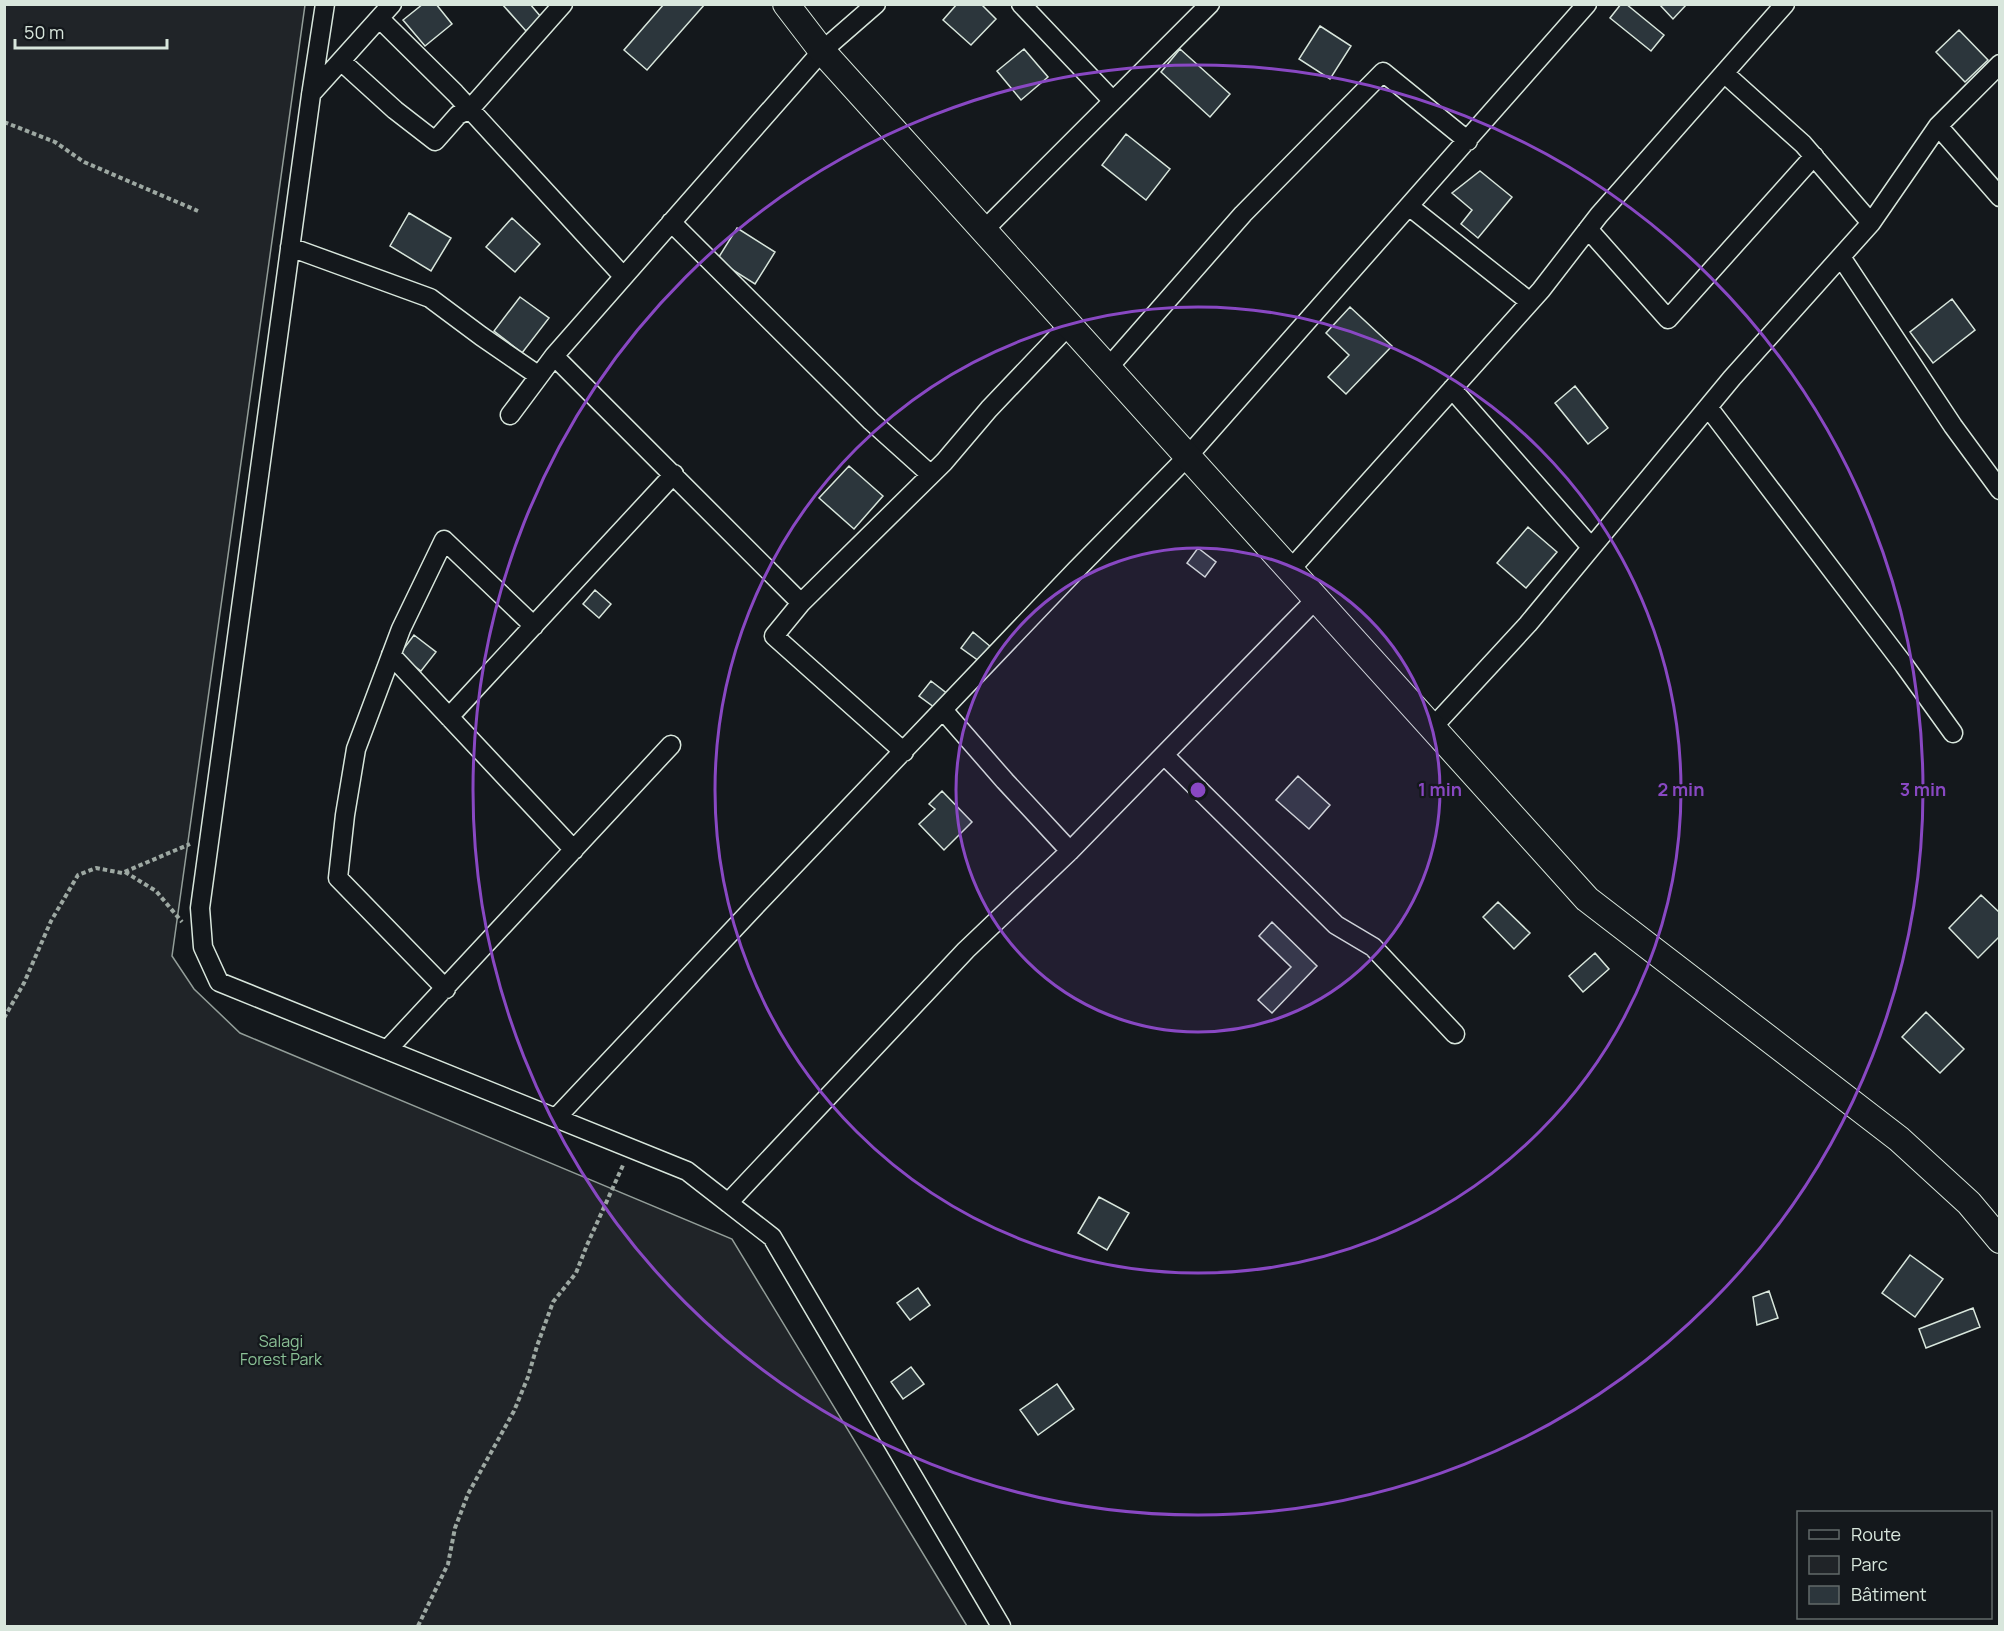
<svg xmlns="http://www.w3.org/2000/svg" width="2004" height="1631" font-family="Manrope,sans-serif">
	<style>
		.green { fill: #202428; stroke: #939e99; stroke-width: 1.5 }
		.building { fill: #2c363c; stroke: #d8e6dc; stroke-width: 1.5 }
		.lines { fill: none; stroke-linecap: round; stroke-linejoin: round }
		.street-casing { stroke: #d8e6dc; stroke-width: 21 }
		.secondary-casing { stroke: #d8e6dc; stroke-width: 28 }
		.path { stroke: #9da8a2; stroke-width: 4; stroke-dasharray: 4.5 3; stroke-linecap: butt }
		.street { stroke: #14181c; stroke-width: 18 }
		.secondary { stroke: #14181c; stroke-width: 26 }
		.ring { fill: none; stroke: #8948c3; stroke-width: 3 }
		.labels { text-anchor: middle; dominant-baseline: central; stroke-width: 4.5; stroke-linejoin: round; paint-order: stroke }
		.park-label { font-size: 16px; fill: #8ac095; stroke: #14181c }
		.centre { fill: #8948c3; stroke: #14181c; stroke-width: 3 }
		.ring-label { font-size: 18px; text-anchor: middle; font-weight: bold; fill: #8948c3; stroke: #14181c; stroke-width: 4.5; stroke-linejoin: round; paint-order: stroke }
	</style>
	<rect width="100%" height="100%" fill="#14181c"/>
	<path class="green" d="M 5,4 L 305,5 L 172,956 L 194,989 L 240,1033 L 732,1239 L 967,1626 L 5,1626 Z"/>
	<path class="building" d="M 423,4 L 436,4 L 452,24 L 425,46 L 403,20 Z
		M 502,4 L 530,4 L 541,17 L 526,31 Z
		M 664,4 L 705,4 L 647,70 L 624,50 Z
		M 957,4 L 981,4 L 996,19 L 971,45 L 943,20 Z
		M 1621,4 L 1626,4 L 1664,35 L 1651,51 L 1610,18 Z
		M 1659,4 L 1687,4 L 1673,19 Z
		M 1320,26 L 1351,46 L 1330,79 L 1299,59 Z
		M 1959,30 L 1988,60 L 1965,82 L 1936,52 Z
		M 1024,49 L 1048,77 L 1021,100 L 997,71 Z
		M 1180,49 L 1230,94 L 1210,117 L 1161,72 Z
		M 1126,134 L 1170,169 L 1146,200 L 1102,165 Z
		M 1480,171 L 1512,197 L 1478,238 L 1461,224 L 1472,210 L 1452,193 Z
		M 409,213 L 451,238 L 431,271 L 390,246 Z
		M 512,218 L 540,244 L 515,272 L 486,247 Z
		M 737,228 L 775,252 L 755,284 L 717,260 Z
		M 520,297 L 549,318 L 522,353 L 494,331 Z
		M 1952,299 L 1975,330 L 1933,363 L 1910,332 Z
		M 1350,307 L 1392,346 L 1346,394 L 1328,377 L 1349,355 L 1326,333 Z
		M 1575,386 L 1608,428 L 1588,444 L 1555,403 Z
		M 849,466 L 883,496 L 854,529 L 819,498 Z
		M 1528,527 L 1557,552 L 1526,588 L 1497,563 Z
		M 1198,548 L 1216,562 L 1205,577 L 1187,563 Z
		M 595,590 L 611,604 L 599,618 L 583,604 Z
		M 973,632 L 991,647 L 979,661 L 961,648 Z
		M 414,635 L 436,652 L 421,671 L 399,655 Z
		M 931,681 L 949,695 L 938,710 L 919,696 Z
		M 1298,776 L 1330,805 L 1309,829 L 1276,800 Z
		M 942,791 L 972,822 L 944,850 L 919,824 L 935,809 L 929,804 Z
		M 1981,895 L 2000,913 L 2000,936 L 1978,958 L 1949,928 Z
		M 1498,902 L 1530,933 L 1514,949 L 1483,917 Z
		M 1272,922 L 1317,966 L 1272,1013 L 1258,1000 L 1291,967 L 1259,936 Z
		M 1595,953 L 1609,969 L 1583,992 L 1569,976 Z
		M 1926,1012 L 1964,1049 L 1940,1073 L 1902,1037 Z
		M 1099,1197 L 1129,1213 L 1107,1250 L 1078,1233 Z
		M 1910,1255 L 1943,1279 L 1915,1317 L 1882,1293 Z
		M 918,1288 L 930,1305 L 910,1320 L 897,1303 Z
		M 1769,1291 L 1778,1318 L 1757,1325 L 1753,1297 Z
		M 1973,1308 L 1980,1327 L 1926,1348 L 1919,1329 Z
		M 911,1367 L 924,1384 L 903,1399 L 891,1382 Z
		M 1057,1384 L 1074,1409 L 1038,1435 L 1020,1410 Z"/>
	<g class="lines">
		<defs>
			<path id="street" d="M 325,4 L 311,95 L 200,908 L 203,947 L 219,982 L 687,1171 L 772,1237 L 1001,1626
				M 1021,4 L 1112,100
				M 380,19 L 455,93 L 623,276
				M 341,61 L 395,110 L 435,141 L 458,115 L 470,109 L 563,4
				M 1724,73 L 1803,144 L 1871,223
				M 311,94 L 392,4
				M 1938,126 L 2000,197
				M 1410,207 L 1530,302
				M 671,222 L 871,421 L 930,474
				M 1588,229 L 1668,319 L 1814,156
				M 984,230 L 1210,4
				M 290,247 L 430,298 L 481,336 L 539,376
				M 1841,257 L 1953,426 L 2000,490
				M 554,356 L 801,603
				M 1108,368 L 1243,214 L 1383,72 L 1468,141
				M 1452,389 L 1591,547
				M 1708,407 L 1904,665 L 1953,733
				M 510,415 L 554,356 L 822,51 L 876,4
				M 1290,570 L 1541,290 L 1599,215 L 1785,4
				M 391,655 L 574,850
				M 943,710 L 1005,781 L 1070,851
				M 449,717 L 674,474
				M 1432,728 L 1528,624 L 1732,378 L 1871,223 L 1938,126 L 2000,64
				M 904,752 L 774,636 L 801,603 L 944,462 L 989,409 L 1069,325
				M 1164,755 L 1336,925 L 1373,947 L 1455,1034
				M 446,989 L 338,878 L 345,815 L 356,749 L 401,629 L 444,540 L 534,626
				M 387,1050 L 671,745
				M 556,1118 L 761,900 L 1076,570 L 1188,456 L 1587,4
				M 728,1203 L 966,950 L 1070,851 L 1316,599"/>
			<path id="secondary" d="M 786,4 L 822,51 L 1587,899 L 1899,1139 L 1969,1203 L 2000,1240"/>
		</defs>
		<use href="#street" class="street-casing"/>
		<use href="#secondary" class="secondary-casing"/>
		<path class="path" d="M 4,122 L 55,142 L 84,162 L 198,211
			M 125,872 L 156,891 L 182,922
			M 4,1018 L 24,983 L 51,921 L 78,875 L 96,868 L 122,873 L 190,844
			M 418,1626 L 448,1564 L 455,1528 L 468,1494 L 514,1411 L 528,1377 L 537,1346 L 553,1302 L 576,1273 L 587,1245 L 624,1163"/>
		<use href="#street" class="street"/>
		<use href="#secondary" class="secondary"/>
	</g>
	<circle cx="1198" cy="790" r="242" fill="#8948c3" fill-opacity=".12"/>
	<g class="ring">
		<circle cx="1198" cy="790" r="242"/>
		<circle cx="1198" cy="790" r="483"/>
		<circle cx="1198" cy="790" r="725"/>
	</g>
	<g class="labels">
		<g class="park-label">
			<text x="281" y="1341">Salagi<tspan x="281" dy="18">Forest Park</tspan></text>
		</g>
	</g>
	<circle cx="1198" cy="790" r="9" class="centre"/>
	<g class="ring-label">
		<text x="1440" y="796">1 min</text>
		<text x="1681" y="796">2 min</text>
		<text x="1923" y="796">3 min</text>
	</g>
	<rect width="2004" height="1631" fill="none" stroke="#d8e6dc" stroke-width="12"/>
	<rect x="1797" y="1511" width="195" height="108" fill="#14181c" stroke="#626a69" stroke-width="1.5"/>
	<rect x="1809" y="1530" width="30" height="9" fill="#14181c" stroke="#626a69" stroke-width="1.5"/>
	<text x="1851" y="1541" font-size="18" fill="#d8e6dc">Route</text>
	<rect x="1809" y="1556" width="30" height="18" fill="#202428" stroke="#626a69" stroke-width="1.5"/>
	<text x="1851" y="1571" font-size="18" fill="#d8e6dc">Parc</text>
	<rect x="1809" y="1586" width="30" height="18" fill="#2c363c" stroke="#626a69" stroke-width="1.5"/>
	<text x="1851" y="1601" font-size="18" fill="#d8e6dc">Bâtiment</text>
	<path d="M15 39v9h152v-9" fill="none" stroke="#d8e6dc" stroke-width="3"/>
	<text x="24" y="39" font-size="18" fill="#d8e6dc" stroke="#14181c" stroke-width="4.5" paint-order="stroke">50 m</text>
</svg>
